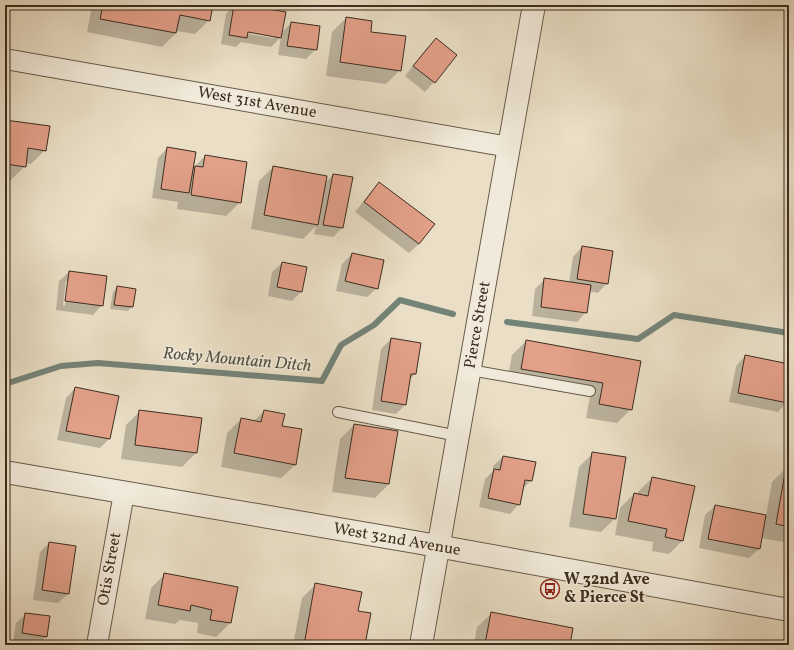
<svg xmlns="http://www.w3.org/2000/svg" width="794" height="650" font-family="Vollkorn,serif">
	<style>
		.shadow { fill: #0003; fill-rule: evenodd }
		.lines { fill: none; stroke-linecap: round; stroke-linejoin: round }
		.stream { stroke: #748378; stroke-width: 6 }
		.building { fill: #e3a089; stroke: #3d2d1f }
		.service-casing { stroke: #685a49; stroke-width: 12 }
		.minor-casing { stroke: #685a49; stroke-width: 22 }
		.tertiary-casing { stroke: #685a49; stroke-width: 24 }
		.service { stroke: #f1eada; stroke-width: 10 }
		.minor { stroke: #f1eada; stroke-width: 20 }
		.tertiary { stroke: #f1eada; stroke-width: 22 }
		.labels { text-anchor: middle; dominant-baseline: central; stroke-width: 3; stroke-linejoin: round; paint-order: stroke }
		.street-label { font-size: 16px; fill: #3d2d1f; stroke: #f1eada }
		.poi-label { font-size: 16px; font-weight: bold; fill: #3d2d1f; stroke: #f1eada; text-anchor: start }
		.water-label { font-size: 17px; font-style: italic; fill: #545144; stroke: #f1eada }
	</style>
	<rect width="100%" height="100%" fill="#eadfc6"/>
	<filter id="stains"><feTurbulence type="fractalNoise" baseFrequency=".005" numOctaves="4"/><feColorMatrix values="0 0 0 0 .2 0 0 0 0 .09 0 0 0 0 .02 0 0 0 .5 -.17"/></filter>
	<radialGradient id="worn" r=".72"><stop offset=".6" stop-color="#630" stop-opacity="0"/><stop offset="1" stop-color="#630" stop-opacity=".3"/></radialGradient>
	<path class="shadow" d="M 92,5 L 212,5 L 209,20 L 195,34 L 176,31 L 176,33 L 162,47 L 87,32 Z
		M 234,5 L 240,5 L 281,33 L 291,23 L 316,49 L 306,59 L 278,55 L 281,37 L 271,47 L 241,42 L 236,47 L 221,44 L 226,14 ZM 243,31 L 274,36 L 274,38 L 242,33 Z
		M 346,18 L 370,33 L 400,70 L 386,84 L 326,76 L 332,32 Z
		M 436,39 L 434,82 L 425,92 L 405,76 L 426,49 Z
		M 5,121 L 45,150 L 31,164 L 25,163 L 25,166 L 11,180 L 5,180 Z
		M 167,148 L 192,169 L 205,156 L 240,202 L 226,216 L 177,209 L 178,202 L 152,198 L 158,158 Z
		M 273,167 L 325,183 L 333,175 L 342,228 L 333,237 L 314,234 L 316,226 L 303,239 L 251,229 L 259,181 Z
		M 379,184 L 419,244 L 409,253 L 355,212 L 370,193 Z
		M 582,247 L 607,283 L 598,293 L 589,291 L 586,312 L 577,322 L 532,316 L 535,289 L 545,279 L 569,283 L 573,257 Z
		M 352,254 L 377,288 L 367,297 L 336,291 L 342,264 Z
		M 282,263 L 301,292 L 292,301 L 268,296 L 272,272 Z
		M 69,272 L 106,277 L 102,305 L 93,315 L 56,310 L 59,281 ZM 66,281 L 68,281 L 65,306 L 63,305 Z
		M 117,287 L 132,307 L 128,311 L 110,309 L 113,292 Z
		M 391,339 L 415,374 L 409,380 L 405,405 L 396,414 L 372,410 L 381,349 Z
		M 526,341 L 640,362 L 631,409 L 617,423 L 586,418 L 590,397 L 507,382 L 512,355 Z
		M 745,356 L 789,365 L 789,394 L 787,402 L 778,412 L 729,402 L 736,366 Z
		M 75,388 L 118,397 L 109,439 L 100,448 L 57,440 L 66,398 Z
		M 140,411 L 201,419 L 196,453 L 182,467 L 121,459 L 126,425 Z
		M 264,411 L 281,426 L 295,465 L 281,478 L 221,467 L 227,433 L 241,419 L 254,421 Z
		M 354,425 L 397,432 L 389,484 L 375,498 L 332,492 L 340,439 Z
		M 593,453 L 615,518 L 601,532 L 569,527 L 579,467 Z
		M 503,457 L 531,481 L 522,489 L 519,504 L 510,514 L 479,507 L 485,479 L 493,471 L 493,466 Z
		M 786,468 L 789,468 L 789,543 L 761,538 L 759,549 L 749,558 L 699,548 L 705,515 L 715,506 L 766,516 L 772,482 Z
		M 652,478 L 683,540 L 669,554 L 652,551 L 653,542 L 615,535 L 620,508 L 634,494 L 638,495 L 638,492 Z
		M 49,543 L 75,547 L 68,594 L 58,603 L 33,600 L 40,552 Z
		M 165,574 L 230,623 L 216,637 L 197,633 L 198,623 L 180,620 L 175,624 L 145,619 L 151,588 Z
		M 316,584 L 357,612 L 363,645 L 293,645 L 302,598 Z
		M 26,614 L 46,636 L 38,645 L 13,642 L 16,623 Z
		M 491,614 L 572,629 L 569,645 L 474,645 L 477,627 Z"/>
	<g class="lines">
		<path class="stream" d="M 507,322 L 638,339 L 674,315 L 789,333
			M 5,384 L 61,366 L 98,363 L 322,381 L 341,345 L 374,325 L 400,300 L 453,314"/>
	</g>
	<path class="building" d="M 103,5 L 213,5 L 210,21 L 180,15 L 176,33 L 100,19 Z
		M 234,5 L 246,5 L 286,12 L 281,38 L 248,32 L 247,38 L 229,35 Z
		M 346,17 L 372,21 L 371,32 L 406,36 L 401,71 L 340,62 Z
		M 291,22 L 320,26 L 317,50 L 287,46 Z
		M 436,38 L 457,55 L 435,83 L 413,66 Z
		M 5,120 L 50,126 L 46,151 L 28,148 L 26,167 L 5,164 Z
		M 167,147 L 196,152 L 189,193 L 161,189 Z
		M 205,155 L 247,162 L 241,203 L 191,195 L 195,166 L 203,167 Z
		M 273,166 L 327,176 L 318,225 L 264,215 Z
		M 333,174 L 353,177 L 343,228 L 323,225 Z
		M 379,182 L 435,224 L 419,244 L 364,202 Z
		M 582,246 L 613,251 L 608,284 L 577,279 Z
		M 352,253 L 384,260 L 378,289 L 345,281 Z
		M 282,262 L 307,267 L 302,292 L 277,287 Z
		M 69,271 L 107,276 L 103,306 L 65,301 Z
		M 544,278 L 591,285 L 587,313 L 541,307 Z
		M 117,286 L 136,289 L 133,307 L 114,305 Z
		M 391,338 L 421,343 L 416,374 L 411,374 L 406,405 L 381,401 Z
		M 526,340 L 641,361 L 632,410 L 599,404 L 603,383 L 521,369 Z
		M 745,355 L 789,364 L 788,403 L 738,393 Z
		M 75,387 L 119,396 L 110,439 L 66,431 Z
		M 139,410 L 202,418 L 197,453 L 135,445 Z
		M 264,410 L 285,414 L 282,426 L 302,429 L 296,465 L 234,453 L 241,418 L 261,422 Z
		M 354,424 L 398,431 L 389,484 L 345,478 Z
		M 592,452 L 626,457 L 616,519 L 583,514 Z
		M 503,456 L 536,462 L 532,481 L 525,480 L 520,505 L 488,498 L 494,469 L 500,470 Z
		M 786,467 L 789,467 L 789,527 L 776,524 Z
		M 652,477 L 695,486 L 683,541 L 665,537 L 667,529 L 628,521 L 634,493 L 648,496 Z
		M 715,505 L 766,515 L 760,549 L 708,539 Z
		M 49,542 L 76,546 L 69,594 L 42,590 Z
		M 164,573 L 238,587 L 231,623 L 210,620 L 212,610 L 191,605 L 190,611 L 158,605 Z
		M 315,583 L 362,592 L 358,611 L 371,613 L 365,645 L 304,645 Z
		M 491,612 L 573,628 L 570,645 L 485,644 Z
		M 25,613 L 50,616 L 47,637 L 22,633 Z"/>
	<g class="lines">
		<defs>
			<path id="service" d="M 470,370 L 590,391
				M 338,412 L 458,436"/>
			<path id="minor" d="M 5,59 L 509,147
				M 97,645 L 124,493"/>
			<path id="tertiary" d="M 5,472 L 415,542 L 789,610
				M 421,645 L 534,5"/>
		</defs>
		<use href="#service" class="service-casing"/>
		<use href="#minor" class="minor-casing"/>
		<use href="#tertiary" class="tertiary-casing"/>
		<use href="#service" class="service"/>
		<use href="#minor" class="minor"/>
		<use href="#tertiary" class="tertiary"/>
	</g>
	<defs>
		<symbol id="bus-ring" viewBox="-11 -11 22 22"><circle r="9.5" fill="#f1eada" stroke="#8f2418" stroke-width="1.5"/><path d="M-5-6H5V4H4V6H2V4H-2V6H-4V4H-5ZM-3.5-4V0h7V-4ZM-3.5 1.2v1.5H-2V1.2ZM2 1.2v1.5H3.5V1.2Z" fill="#8f2418"/></symbol>
	</defs>
	<g fill-rule="evenodd">
		<use href="#bus-ring" x="539" y="578" width="22" height="22"/>
	</g>
	<g class="labels">
		<g class="street-label">
			<text transform="translate(257 103) rotate(10)">West 31st Avenue</text>
			<text transform="translate(478 325) rotate(-80)">Pierce Street</text>
			<text transform="translate(397 540) rotate(10)">West 32nd Avenue</text>
			<text transform="translate(110 569) rotate(-80)">Otis Street</text>
		</g>
		<g class="poi-label">
			<text x="564" y="580">W 32nd Ave<tspan x="564" dy="18">&amp; Pierce St</tspan></text>
		</g>
		<g class="water-label">
			<text transform="translate(237 360) rotate(5)">Rocky Mountain Ditch</text>
		</g>
	</g>
	<rect width="794" height="650" fill="none" stroke="#eadfc6" stroke-width="20"/>
	<rect x="6" y="6" width="782" height="638" fill="none" stroke="#3d2d1f" stroke-width="2"/>
	<rect x="10" y="10" width="774" height="630" fill="none" stroke="#3d2d1f"/>
	<rect width="100%" height="100%" filter="url(#stains)"/>
	<rect width="100%" height="100%" fill="url(#worn)"/>
</svg>
